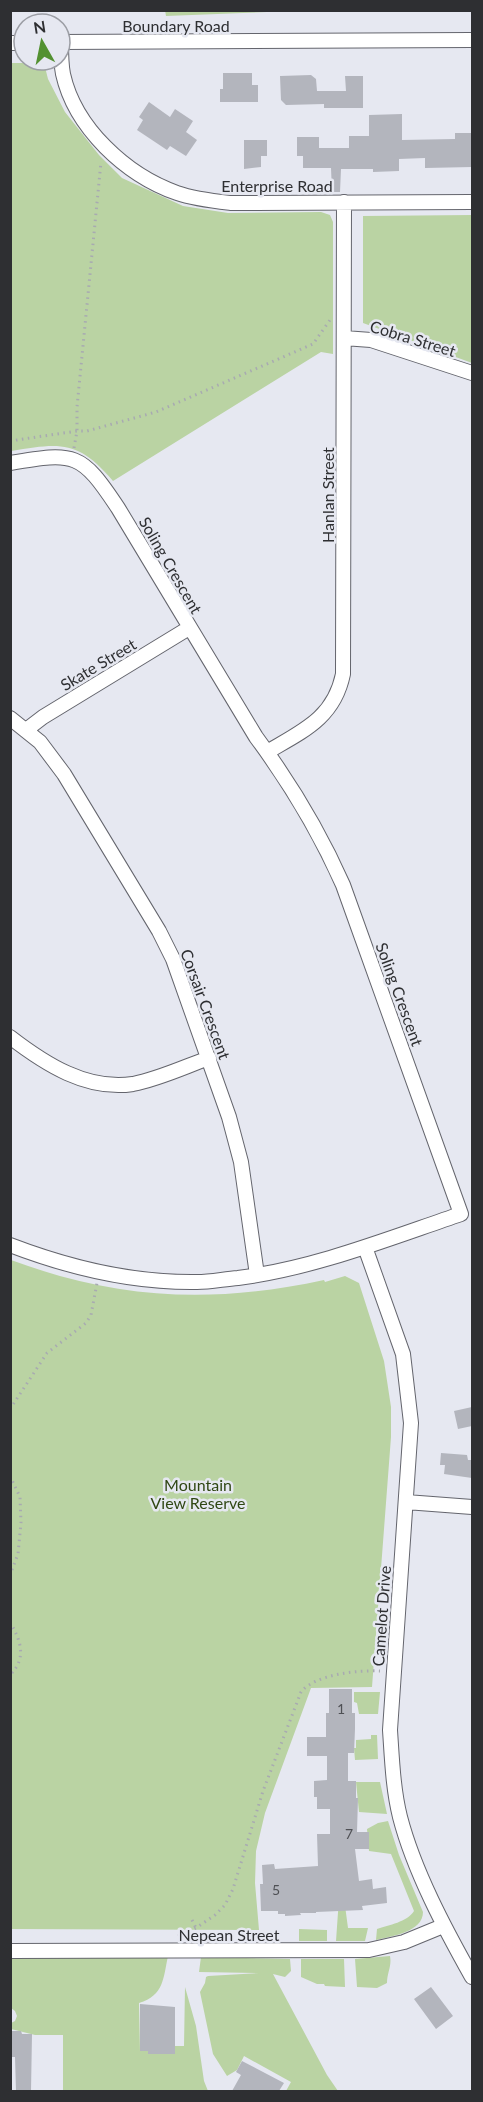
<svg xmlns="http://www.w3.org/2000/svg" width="483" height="2102" font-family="Lato,sans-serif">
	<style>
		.green { fill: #bad3a3 }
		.building { fill: #b3b5bd }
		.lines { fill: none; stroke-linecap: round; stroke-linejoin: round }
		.street-casing { stroke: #64656d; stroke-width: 16 }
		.path { stroke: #a8aab1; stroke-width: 3; stroke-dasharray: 1.5 4.5; stroke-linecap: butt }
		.street { stroke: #fff; stroke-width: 14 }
		.labels { text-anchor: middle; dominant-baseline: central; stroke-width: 5; stroke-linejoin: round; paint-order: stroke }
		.number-label { font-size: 14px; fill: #4f5055 }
		.street-label { font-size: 16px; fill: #2e2f32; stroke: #e6e8f1 }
		.park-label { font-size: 16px; fill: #304714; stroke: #e6e8f1 }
	</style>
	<rect width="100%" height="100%" fill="#e6e8f1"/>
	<path class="green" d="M 165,10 L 293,10 L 293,11 L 166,16 Z
		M 11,63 L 41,63 L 43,67 L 45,67 L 48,79 L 65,112 L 99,155 L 122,178 L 183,206 L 228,213 L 321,212 L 330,215 L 333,222 L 333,354 L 321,352 L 113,481 C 78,440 61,443 11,451 Z
		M 472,215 L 472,363 L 363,323 L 363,216 Z
		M 11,1260 C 119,1300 212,1304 324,1280 L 325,1282 L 345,1276 L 359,1283 L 384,1361 L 391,1407 L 391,1437 L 372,1687 L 311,1688 L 265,1813 L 256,1851 L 255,1883 L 259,1930 L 11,1929 Z
		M 354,1692 L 380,1692 L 378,1714 L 359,1714 L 357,1703 L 354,1702 Z
		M 371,1735 L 377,1735 L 378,1759 L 355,1760 L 354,1748 L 356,1748 L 356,1740 L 371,1739 Z
		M 356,1782 L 380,1782 L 387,1814 L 359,1812 Z
		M 388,1821 L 399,1855 L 423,1912 C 423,1932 392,1936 376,1940 L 377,1929 C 389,1925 407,1922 414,1911 L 391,1854 L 369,1851 L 367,1829 L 378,1823 Z
		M 339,1898 L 344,1898 L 348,1928 L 368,1928 L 365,1941 L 336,1941 Z
		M 299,1929 L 327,1930 L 327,1941 L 299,1941 Z
		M 168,1956 C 163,1979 164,1995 139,2003 L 140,2051 L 148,2051 L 149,2054 L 174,2054 L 175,2046 L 184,2046 L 185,1987 L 196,2026 L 204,2081 L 208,2091 L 63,2091 L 63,2035 L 35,2035 L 11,2029 L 11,2023 L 15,2021 L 17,2016 L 15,2011 L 11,2008 L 11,1957 Z
		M 390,1956 C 392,1966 387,1973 387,1983 L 377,1988 L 357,1987 L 355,1959 Z
		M 201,1957 L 290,1959 L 291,1971 L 285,1977 L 273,1974 L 327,2075 L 338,2091 L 286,2091 L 291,2082 L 244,2056 L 237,2070 L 227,2076 L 213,2054 L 200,1992 L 205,1983 L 206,1977 L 208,1976 L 259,1973 L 199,1972 Z
		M 301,1959 L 344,1959 L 345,1987 L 325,1986 L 324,1984 L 317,1984 L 301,1977 Z"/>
	<path class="building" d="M 223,73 L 252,73 L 252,85 L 258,85 L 258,102 L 220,102 L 220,89 L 223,89 Z
		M 311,75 L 316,79 L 317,91 L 346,91 L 345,76 L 363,76 L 363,108 L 324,108 L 324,104 L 286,105 L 281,100 L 280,76 Z
		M 149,102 L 170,117 L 175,109 L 193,121 L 186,132 L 197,140 L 186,156 L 170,146 L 167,150 L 137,130 L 143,120 L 139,117 Z
		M 402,114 L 402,140 L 455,139 L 455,133 L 472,133 L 472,167 L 425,168 L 425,158 L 399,159 L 399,171 L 373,172 L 373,169 L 341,169 L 340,192 L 332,192 L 331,168 L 303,168 L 303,156 L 297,156 L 297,137 L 319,137 L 319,148 L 349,148 L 349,136 L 369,136 L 369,115 Z
		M 244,140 L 267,140 L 267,156 L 261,156 L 261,167 L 244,169 Z
		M 472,1407 L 472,1426 L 458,1429 L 454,1411 Z
		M 441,1453 L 467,1455 L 468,1460 L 472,1460 L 472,1478 L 444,1474 L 445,1465 L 440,1465 Z
		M 329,1689 L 352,1689 L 352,1713 L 355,1713 L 355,1729 L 354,1753 L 348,1753 L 348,1781 L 356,1781 L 356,1798 L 358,1798 L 357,1832 L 369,1832 L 369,1849 L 355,1849 L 359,1881 L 372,1879 L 373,1889 L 386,1887 L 387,1903 L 362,1906 L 363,1910 L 316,1912 L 316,1913 L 300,1913 L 301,1915 L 285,1916 L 285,1914 L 278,1914 L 278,1911 L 261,1911 L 260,1884 L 263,1884 L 262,1865 L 274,1864 L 275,1869 L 318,1866 L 317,1834 L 330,1834 L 330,1809 L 317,1809 L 317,1797 L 314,1797 L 314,1781 L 327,1780 L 327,1756 L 307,1756 L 307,1737 L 326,1737 L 326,1713 L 329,1713 Z
		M 431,1987 L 453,2016 L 436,2029 L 414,1999 Z
		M 140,2004 L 175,2007 L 175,2054 L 148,2054 L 148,2051 L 140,2051 Z
		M 10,2031 L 21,2031 L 22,2034 L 32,2034 L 31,2091 L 16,2091 L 15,2057 L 10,2057 Z
		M 242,2061 L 284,2083 L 279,2091 L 232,2091 L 241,2075 L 236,2072 Z"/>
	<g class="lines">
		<defs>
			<path id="street" d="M 60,42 L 472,40
				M 61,42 C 61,53 61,64 63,74 C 75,128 126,175 177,193 C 194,199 213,201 231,203 L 472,202
				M 10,43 L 24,43
				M 344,338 L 371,340 L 472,373
				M 10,463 C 75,452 81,452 118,508 L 256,737 C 290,783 320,833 343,885 L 461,1214 C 387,1239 315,1268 238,1278 C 224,1279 211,1282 197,1282 C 133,1283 70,1268 10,1245
				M 10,718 L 40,742 L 64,774 L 159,931 L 173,959 L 229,1117 L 241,1162 L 257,1275
				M 26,730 L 43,717 L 189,628
				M 267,752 C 303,731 334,718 343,674 L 344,202
				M 10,1037 C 45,1064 87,1091 133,1084 C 159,1079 184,1067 209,1058
				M 365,1247 L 403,1354 L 411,1423 L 390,1730 C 392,1759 393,1789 400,1817 C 414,1871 445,1929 472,1977
				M 406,1502 L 472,1507
				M 10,1951 L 369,1950 L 404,1942 L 443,1926"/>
		</defs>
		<use href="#street" class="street-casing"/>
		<path class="path" d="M 10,441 L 77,431 L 87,431 L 156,412 L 313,344 L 330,320
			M 74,448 L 77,431 L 77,407 L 101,162
			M 10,1409 L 47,1353 L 86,1323 L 91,1315 L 97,1283
			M 10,1476 L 20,1497 L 21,1523 L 18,1554 L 10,1575
			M 10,1622 C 21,1641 27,1658 10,1675
			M 192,1920 L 196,1928
			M 178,1936 L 196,1928 L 215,1915 L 225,1905 L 233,1889 L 263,1791 L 301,1692 C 315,1674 359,1670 380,1671"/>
		<use href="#street" class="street"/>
	</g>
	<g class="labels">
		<g class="number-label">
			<text x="341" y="1708">1</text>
			<text x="349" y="1833">7</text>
			<text x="276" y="1889">5</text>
		</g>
		<g class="street-label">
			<text x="176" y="25">Boundary Road</text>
			<text x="277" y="185">Enterprise Road</text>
			<text transform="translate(413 338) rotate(17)">Cobra Street</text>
			<text transform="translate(327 495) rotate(-90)">Hanlan Street</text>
			<text transform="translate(171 565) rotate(60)">Soling Crescent</text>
			<text transform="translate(98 664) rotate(-31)">Skate Street</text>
			<text transform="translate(400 994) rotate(70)">Soling Crescent</text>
			<text transform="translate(206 1004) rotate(70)">Corsair Crescent</text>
			<text transform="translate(381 1616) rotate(-86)">Camelot Drive</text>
			<text x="229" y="1934">Nepean Street</text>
		</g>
		<g class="park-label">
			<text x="198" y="1484">Mountain<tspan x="198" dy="18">View Reserve</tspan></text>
		</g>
	</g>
	<rect width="483" height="2102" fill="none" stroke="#2e2f32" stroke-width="24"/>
	<g transform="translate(42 42) rotate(351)"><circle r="28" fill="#e6e8f1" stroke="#9c9ea5" stroke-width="1.5"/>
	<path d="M0-4.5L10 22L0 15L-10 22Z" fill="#539131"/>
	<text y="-9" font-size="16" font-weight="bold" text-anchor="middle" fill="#2e2f32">N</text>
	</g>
</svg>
